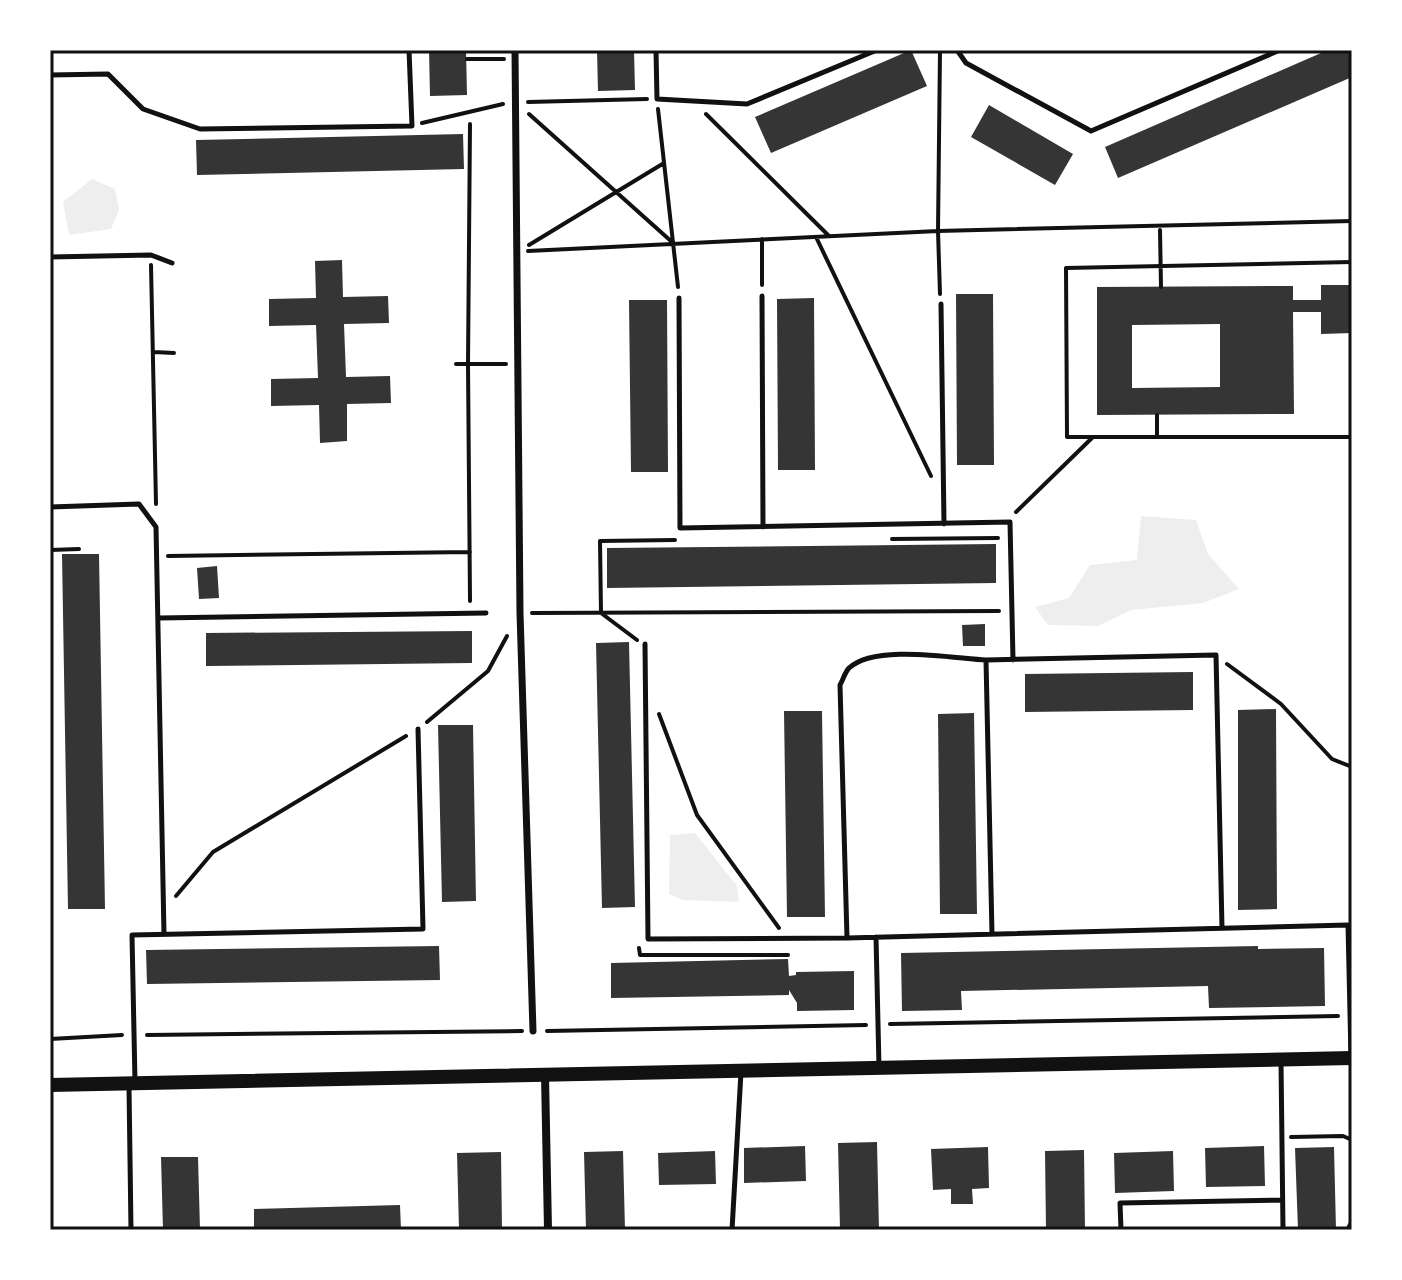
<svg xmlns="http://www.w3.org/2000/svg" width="1402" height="1280" font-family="Mulish,sans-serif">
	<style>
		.green { fill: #eee }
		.building { fill: #353535; fill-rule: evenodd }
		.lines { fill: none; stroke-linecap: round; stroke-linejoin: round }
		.path { stroke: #111; stroke-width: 4 }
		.service { stroke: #111; stroke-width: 5 }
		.pedestrian { stroke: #111; stroke-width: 7 }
		.minor { stroke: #111; stroke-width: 8 }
		.secondary { stroke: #111; stroke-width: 14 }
		.neatline { fill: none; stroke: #111; stroke-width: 3 }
	</style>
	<rect width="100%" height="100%" fill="#fff"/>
	<path class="green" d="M 92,179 L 115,189 L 119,210 L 111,229 L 69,235 L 63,202 Z
		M 1141,516 L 1196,520 L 1208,554 L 1239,589 L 1203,603 L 1131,610 L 1098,626 L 1048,625 L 1035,607 L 1069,598 L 1090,565 L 1137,560 Z
		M 695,833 L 737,886 L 739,902 L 683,900 L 669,894 L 670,835 Z"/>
	<path class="building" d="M 429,50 L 466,50 L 467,95 L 430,96 Z
		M 597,50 L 634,50 L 635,90 L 598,91 Z
		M 911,50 L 927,86 L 771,153 L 755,117 Z
		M 1328,50 L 1352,50 L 1352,77 L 1118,178 L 1105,147 Z
		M 989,105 L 1073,154 L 1055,185 L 971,137 Z
		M 463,134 L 464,169 L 197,175 L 196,140 Z
		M 342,260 L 343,297 L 388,296 L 389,323 L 344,324 L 346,377 L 390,376 L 391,403 L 347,404 L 347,441 L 320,443 L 319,405 L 271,406 L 271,379 L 318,378 L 316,325 L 269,326 L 269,299 L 316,298 L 315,261 Z
		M 1321,285 L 1352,285 L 1352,333 L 1321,334 L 1321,312 L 1293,312 L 1294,414 L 1097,415 L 1097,287 L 1293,286 L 1293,300 L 1321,300 ZM 1220,324 L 1220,387 L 1132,388 L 1132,325 Z
		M 956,294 L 993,294 L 994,465 L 957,465 Z
		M 814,298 L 815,470 L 778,470 L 777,299 Z
		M 629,300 L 667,300 L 668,472 L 631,472 Z
		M 996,544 L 996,583 L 607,588 L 607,548 Z
		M 62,554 L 99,554 L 105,909 L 68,909 Z
		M 217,566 L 219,598 L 199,599 L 197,568 Z
		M 985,624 L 985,646 L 963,646 L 962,625 Z
		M 472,631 L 472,663 L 206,666 L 206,633 Z
		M 629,642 L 635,907 L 602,908 L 596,643 Z
		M 1193,672 L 1193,710 L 1025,712 L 1025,674 Z
		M 1276,709 L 1277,909 L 1238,910 L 1238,710 Z
		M 784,711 L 822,711 L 825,917 L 787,917 Z
		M 974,713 L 977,914 L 940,914 L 938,714 Z
		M 438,725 L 473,725 L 476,901 L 442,902 Z
		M 439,946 L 440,980 L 147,984 L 146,950 Z
		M 1258,946 L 1258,949 L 1324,948 L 1325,1006 L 1209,1008 L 1208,986 L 961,991 L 962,1010 L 902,1011 L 901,953 Z
		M 788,959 L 789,976 L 796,975 L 796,972 L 854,971 L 854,1010 L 797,1011 L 797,1003 L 789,990 L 789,995 L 611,998 L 611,963 Z
		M 877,1142 L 879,1230 L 840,1230 L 838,1143 Z
		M 805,1146 L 806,1181 L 744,1183 L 744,1148 Z
		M 1264,1146 L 1265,1186 L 1206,1187 L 1205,1148 Z
		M 988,1147 L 989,1188 L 972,1189 L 973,1204 L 951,1204 L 951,1189 L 933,1190 L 931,1149 Z
		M 1334,1147 L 1336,1230 L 1298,1230 L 1295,1148 Z
		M 1084,1150 L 1085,1230 L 1046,1230 L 1045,1151 Z
		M 623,1151 L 625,1230 L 586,1230 L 584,1152 Z
		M 715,1151 L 716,1184 L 659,1185 L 658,1153 Z
		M 1173,1151 L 1174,1191 L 1115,1193 L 1114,1153 Z
		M 501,1152 L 502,1230 L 459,1230 L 457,1153 Z
		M 161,1157 L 198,1157 L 200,1230 L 163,1230 Z
		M 400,1205 L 401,1230 L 254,1230 L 254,1209 Z"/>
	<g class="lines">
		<path class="path" d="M 940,50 L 938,231 L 940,294
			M 467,59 L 504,59
			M 528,102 L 647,99
			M 658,109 L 678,287
			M 529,114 L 672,242
			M 706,114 L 829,236
			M 422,123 L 503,104
			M 1160,230 L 1161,287
			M 816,237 L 931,476
			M 529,245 L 664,163
			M 528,251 L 938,231 L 1352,221
			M 151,265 L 156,504
			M 762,285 L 762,239
			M 154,352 L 174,353
			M 456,364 L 506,364
			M 1157,415 L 1157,437 L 1067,437 L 1066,268 L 1352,262
			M 1157,437 L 1352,437
			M 1016,512 L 1093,437
			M 892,539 L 998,538
			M 50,550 L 79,549
			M 168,556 L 470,552
			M 470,601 L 468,364 L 470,124
			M 532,613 L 999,611
			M 637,640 L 601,613 L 600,541 L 675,540
			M 1227,664 L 1281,704 L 1332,759 L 1352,767
			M 659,714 L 697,815 L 779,928
			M 427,722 L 488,671 L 507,636
			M 176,896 L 213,852 L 406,736
			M 639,948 L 640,955 L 788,955
			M 890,1024 L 1338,1016
			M 547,1031 L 866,1025
			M 147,1035 L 522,1031
			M 50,1039 L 122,1035
			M 1291,1137 L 1343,1136 L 1352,1140
			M 1347,1230 L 1352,1221"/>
		<path class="service" d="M 656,50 L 657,99 L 747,104 L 877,50
			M 957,50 L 966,63 L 1091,131 L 1280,50
			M 50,75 L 108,74 L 143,109 L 200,129 L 412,126 L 409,50
			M 50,257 L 151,255 L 172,263
			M 762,296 L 763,527
			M 679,298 L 680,528 L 1010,522 L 1013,660
			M 941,304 L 944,524
			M 50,507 L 139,504 L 156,527 L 164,934
			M 159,618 L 486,613
			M 645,644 L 648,939 L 847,938 L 1348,925 L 1351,1057
			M 992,934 L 986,660 L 1216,655 L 1222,928
			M 876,937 L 879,1067
			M 847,938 L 840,685 C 843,680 845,672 849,668 C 875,644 952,658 986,660
			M 1281,1061 L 1283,1230
			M 135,1082 L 132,935 L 423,929 L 418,729
			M 129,1087 L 131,1230
			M 732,1230 L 741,1072
			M 1121,1230 L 1120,1203 L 1282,1200"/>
		<path class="pedestrian" d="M 515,50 L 520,613 L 533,1031"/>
		<path class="minor" d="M 545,1075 L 548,1230"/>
		<path class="secondary" d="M 50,1085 L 1352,1058"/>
	</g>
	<rect width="1402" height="1280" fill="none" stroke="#ffffff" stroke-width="104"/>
	<rect x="52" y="52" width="1298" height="1176" class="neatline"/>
</svg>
